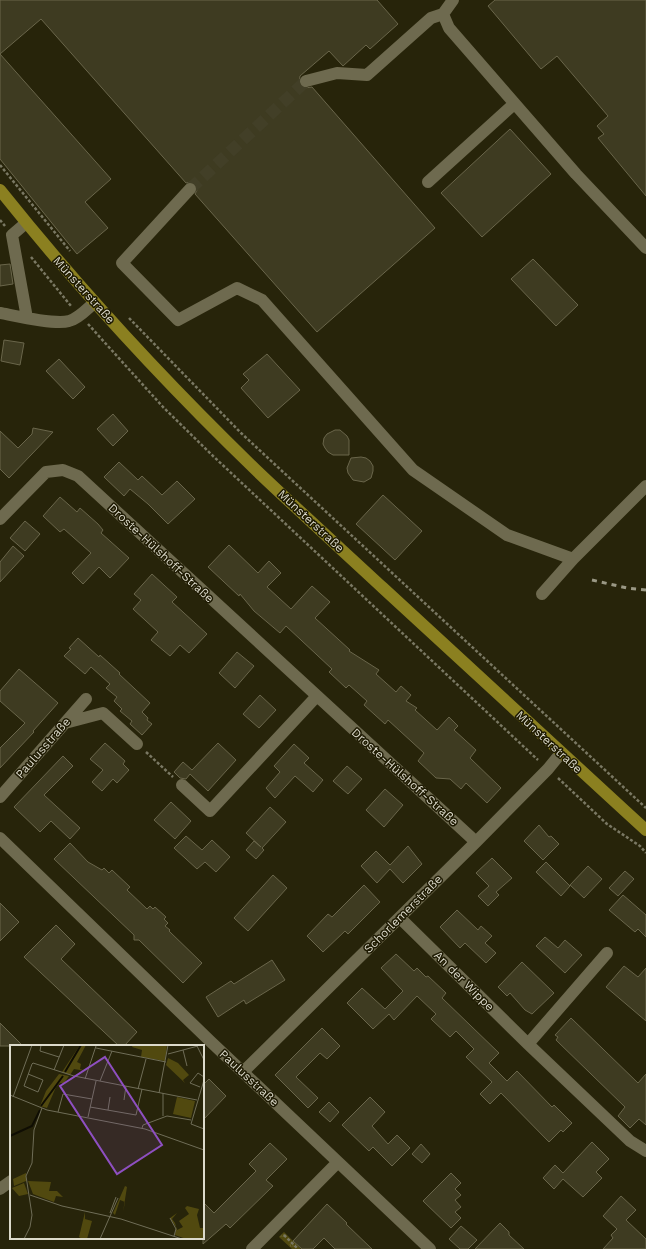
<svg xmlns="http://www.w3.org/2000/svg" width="646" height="1249" font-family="'Work Sans',sans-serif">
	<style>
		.park { fill: url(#park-tufts) }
		.building { fill: #3e3b21; stroke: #6a664b }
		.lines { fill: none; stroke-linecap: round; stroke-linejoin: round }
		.minor-tunnel { stroke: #423f27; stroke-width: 12; stroke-dasharray: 12 6; stroke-linecap: butt }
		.path { stroke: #7a7863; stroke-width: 2.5; stroke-dasharray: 3 2; stroke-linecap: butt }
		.minor { stroke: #6e6a4f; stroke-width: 12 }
		.major { stroke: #8b8020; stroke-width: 12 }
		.rail { stroke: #9a9885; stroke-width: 3; stroke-dasharray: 5 5; stroke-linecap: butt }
		.labels { text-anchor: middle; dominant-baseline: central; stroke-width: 3; stroke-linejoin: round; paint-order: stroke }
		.street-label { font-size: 12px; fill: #dcdacb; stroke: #1e1a02 }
		.inset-river { fill: none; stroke: #0f0d03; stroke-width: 2 }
		.inset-road { fill: none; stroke: #6f6d57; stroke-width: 1 }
		.view { fill: #8e4fc1; fill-opacity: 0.15; stroke: #8e4fc1; stroke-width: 2 }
		.inset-edge { fill: none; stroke: #dcdacb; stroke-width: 2 }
	</style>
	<defs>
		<pattern id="park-tufts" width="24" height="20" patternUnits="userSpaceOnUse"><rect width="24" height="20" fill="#51490f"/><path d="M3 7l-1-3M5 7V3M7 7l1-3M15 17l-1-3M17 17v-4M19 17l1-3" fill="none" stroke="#696331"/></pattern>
	</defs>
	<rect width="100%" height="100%" fill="#27240a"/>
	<path class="park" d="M 284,1232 L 301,1249 L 292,1249 L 279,1237 Z"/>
	<path class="building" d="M 0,0 L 377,0 L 398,24 L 370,49 L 366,45 L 343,66 L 329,51 L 300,76 L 299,82 L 304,88 L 312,87 L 435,228 L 317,332 L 195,194 L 197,190 L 195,184 L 191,182 L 186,183 L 41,19 L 0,54 L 111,179 L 85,202 L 108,228 L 77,254 L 0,159 Z
		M 495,0 L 646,0 L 646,196 L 598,138 L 604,134 L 597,126 L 608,116 L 557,56 L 541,69 L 488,6 Z
		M 510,129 L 551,174 L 482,237 L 441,193 Z
		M 533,259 L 578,305 L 556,326 L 511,279 Z
		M 10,264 L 13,284 L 0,286 L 0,265 Z
		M 4,340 L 24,343 L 20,365 L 1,361 Z
		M 267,354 L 300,390 L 268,418 L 241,388 L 249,380 L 243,374 Z
		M 59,359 L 85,387 L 73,399 L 46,371 Z
		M 113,414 L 128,431 L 113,446 L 97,429 Z
		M 33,428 L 53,432 L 9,478 L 0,469 L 0,431 L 18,448 L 32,434 Z
		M 335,430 L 340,430 L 347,436 L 349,440 L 349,455 L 333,455 L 328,452 L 325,448 L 323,444 L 324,438 L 327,434 Z
		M 361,457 L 366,458 L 370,461 L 373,466 L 373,471 L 371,478 L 364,482 L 353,480 L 348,473 L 347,468 L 351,458 Z
		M 119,462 L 138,480 L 142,476 L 162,495 L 177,481 L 195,499 L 168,524 L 148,504 L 130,489 L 124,496 L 104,477 Z
		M 383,495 L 422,531 L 395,560 L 356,524 Z
		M 60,497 L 77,512 L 80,508 L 98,524 L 103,530 L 101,533 L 129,558 L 110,578 L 99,567 L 83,584 L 72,573 L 91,553 L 64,529 L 60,532 L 43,516 Z
		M 25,521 L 40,534 L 25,551 L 10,538 Z
		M 229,545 L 258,573 L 269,561 L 281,573 L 267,587 L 291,609 L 312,586 L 330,602 L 315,618 L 350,650 L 349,651 L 379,670 L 376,674 L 396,692 L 401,686 L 411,695 L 406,701 L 417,708 L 415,710 L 437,730 L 449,717 L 458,726 L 454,730 L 476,750 L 470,758 L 501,788 L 487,803 L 466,783 L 461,789 L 450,779 L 436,778 L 418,761 L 424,753 L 388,720 L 385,724 L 364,705 L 367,701 L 349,685 L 346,688 L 329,672 L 332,669 L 286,626 L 280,633 L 254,611 L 240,594 L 239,596 L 208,567 Z
		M 13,546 L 24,556 L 0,582 L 0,562 Z
		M 152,574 L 177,597 L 172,602 L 207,634 L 189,653 L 180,645 L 170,656 L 151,640 L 158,632 L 133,609 L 141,600 L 134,594 Z
		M 78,638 L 99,657 L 100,655 L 120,673 L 119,674 L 150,703 L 142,712 L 148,718 L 147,720 L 152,724 L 142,735 L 130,724 L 132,721 L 120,711 L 122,709 L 114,701 L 117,697 L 106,688 L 110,684 L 91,667 L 85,674 L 64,656 L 71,649 L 69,648 Z
		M 237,652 L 254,666 L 235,688 L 219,673 Z
		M 19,669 L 58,703 L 33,731 L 34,732 L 0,768 L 0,748 L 25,723 L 0,701 L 0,691 Z
		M 260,695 L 276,710 L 259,728 L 243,714 Z
		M 105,743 L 125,761 L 123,764 L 129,770 L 117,783 L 113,779 L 102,791 L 92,782 L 103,770 L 90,759 Z
		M 218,743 L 236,760 L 208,791 L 190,774 L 186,779 L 180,778 L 174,772 L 183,762 L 192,770 Z
		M 294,744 L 309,758 L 304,763 L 323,780 L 313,792 L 295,776 L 275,798 L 266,788 L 280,772 L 274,766 Z
		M 63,756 L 73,766 L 44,795 L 80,828 L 70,839 L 51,821 L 40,832 L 14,807 Z
		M 347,766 L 362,779 L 348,794 L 333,781 Z
		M 385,789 L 403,805 L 384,827 L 366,810 Z
		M 171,802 L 191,821 L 175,839 L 154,820 Z
		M 270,807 L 286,822 L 262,848 L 264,850 L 256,859 L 246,850 L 254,841 L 261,847 L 246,833 Z
		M 539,825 L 549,837 L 551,836 L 559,844 L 543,860 L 524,841 Z
		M 186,836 L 202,850 L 212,840 L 230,857 L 216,872 L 205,862 L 197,869 L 174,848 Z
		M 70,843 L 88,862 L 102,870 L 104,868 L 109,873 L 112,870 L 130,887 L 127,890 L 147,909 L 150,906 L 153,909 L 155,907 L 166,917 L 164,919 L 168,923 L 165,926 L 170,930 L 169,931 L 202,963 L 183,983 L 139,940 L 134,940 L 134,935 L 54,859 Z
		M 408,846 L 422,864 L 403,883 L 390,869 L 377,883 L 361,866 L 376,851 L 390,865 Z
		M 492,858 L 512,878 L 496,892 L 499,895 L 488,906 L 478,896 L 489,886 L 476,873 Z
		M 546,862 L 570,886 L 561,896 L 536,872 Z
		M 588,866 L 602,879 L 584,898 L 570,885 Z
		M 625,871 L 634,879 L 618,896 L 609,888 Z
		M 273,875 L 287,888 L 248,931 L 234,918 Z
		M 364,885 L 380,902 L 348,934 L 345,931 L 323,952 L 307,936 L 328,914 L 332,917 Z
		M 623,895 L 646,915 L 646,937 L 638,929 L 635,932 L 609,910 Z
		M 0,903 L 19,922 L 0,941 Z
		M 457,910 L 478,930 L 481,926 L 492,936 L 485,943 L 496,953 L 486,963 L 465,943 L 460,948 L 440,927 Z
		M 56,925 L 75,944 L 61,959 L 137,1032 L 124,1046 L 119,1046 L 24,957 Z
		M 545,937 L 558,948 L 565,940 L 582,955 L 565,973 L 536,946 Z
		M 396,954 L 414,971 L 417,968 L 426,977 L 428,976 L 446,993 L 442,998 L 499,1053 L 489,1063 L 507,1081 L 517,1071 L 552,1107 L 554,1105 L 572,1123 L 563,1132 L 561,1130 L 549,1142 L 501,1093 L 490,1104 L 480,1094 L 492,1082 L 466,1057 L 474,1049 L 456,1031 L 450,1037 L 431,1019 L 436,1014 L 417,996 L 394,1020 L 389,1014 L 373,1029 L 347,1003 L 362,988 L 385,1009 L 403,991 L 381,968 Z
		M 272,960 L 285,980 L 246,1004 L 244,1000 L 218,1017 L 206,997 L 231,981 L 234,984 Z
		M 522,962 L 554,993 L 532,1014 L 525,1010 L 510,993 L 507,996 L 498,987 Z
		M 624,966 L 638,977 L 646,968 L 646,1021 L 606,987 Z
		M 571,1018 L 638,1083 L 646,1074 L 646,1125 L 639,1119 L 630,1128 L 618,1116 L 625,1107 L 556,1040 L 558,1037 L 555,1035 Z
		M 0,1023 L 23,1046 L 0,1046 Z
		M 322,1028 L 340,1046 L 327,1059 L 320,1053 L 296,1077 L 318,1098 L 308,1108 L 275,1075 Z
		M 209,1079 L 226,1096 L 203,1120 L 203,1085 Z
		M 370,1097 L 385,1112 L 372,1126 L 388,1144 L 397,1135 L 410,1148 L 392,1166 L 373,1147 L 369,1151 L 342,1125 Z
		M 329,1102 L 339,1112 L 330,1122 L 319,1112 Z
		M 592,1142 L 609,1159 L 596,1172 L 602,1178 L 583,1197 L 563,1179 L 554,1189 L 543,1178 L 555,1165 L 563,1173 Z
		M 270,1143 L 287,1159 L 266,1180 L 273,1186 L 230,1228 L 226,1224 L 203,1244 L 203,1202 L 214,1213 L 256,1171 L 249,1164 Z
		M 421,1144 L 430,1154 L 422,1163 L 412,1154 Z
		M 451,1173 L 461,1183 L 455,1189 L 461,1195 L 455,1200 L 461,1207 L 455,1212 L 461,1218 L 451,1228 L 423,1201 Z
		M 621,1196 L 636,1210 L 626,1220 L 646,1239 L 646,1249 L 603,1249 L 613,1238 L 611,1235 L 617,1229 L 603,1216 Z
		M 327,1204 L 347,1223 L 346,1224 L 372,1249 L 335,1249 L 324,1238 L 313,1249 L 302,1249 L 293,1241 Z
		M 500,1223 L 509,1232 L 509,1235 L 524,1249 L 475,1249 Z
		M 461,1226 L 477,1240 L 468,1249 L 460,1249 L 449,1239 Z"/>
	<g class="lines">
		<path class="minor-tunnel" d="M 190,189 L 306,81"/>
		<path class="path" d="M 0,165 L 70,251
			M 0,220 L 5,226
			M 31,257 L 71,306
			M 129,318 L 241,433 L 646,808
			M 88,324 L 163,407 L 213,456 L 538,760
			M 146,752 L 173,777
			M 558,778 L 607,824 L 640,846 L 646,853
			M 284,1235 L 298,1249"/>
		<path class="minor" d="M 453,0 L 443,14 L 449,28 L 576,174 L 646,248
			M 306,81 L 337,73 L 367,75 L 431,18 L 443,14
			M 428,182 L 514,104
			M 190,189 L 122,263 L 178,320 L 237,288 L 262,300 L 413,470 L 507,535 L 573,559
			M 26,223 L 12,235 L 27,318
			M 0,313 C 16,316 55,325 69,321 C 78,319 87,309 94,303
			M 0,519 L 46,472 L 63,470 L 78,476 L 476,842
			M 542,594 L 573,559 L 646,486
			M 65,723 L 103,713 L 137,744
			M 182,785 L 210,811 L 316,697
			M 0,797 L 86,699
			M 0,838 L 210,1041 L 430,1249
			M 400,918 L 528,1044 L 630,1141 L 646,1151
			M 528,1044 L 607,953
			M 243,1072 L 476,842 L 548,769 L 561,753
			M 0,1189 L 11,1181
			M 252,1249 L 338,1162"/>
		<path class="major" d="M 0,190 C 79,289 165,382 256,470 C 298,510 341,549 383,588 C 471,669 558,750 646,830"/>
		<path class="rail" d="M 592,580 L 627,588 L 646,590"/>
	</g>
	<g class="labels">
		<g class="street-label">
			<text transform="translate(84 290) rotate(48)">Münsterstraße</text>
			<text transform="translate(311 521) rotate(43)">Münsterstraße</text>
			<text transform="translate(161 553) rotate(43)">Droste-Hülshoff-Straße</text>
			<text transform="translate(549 742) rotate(43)">Münsterstraße</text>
			<text transform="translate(43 748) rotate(-49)">Paulusstraße</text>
			<text transform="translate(405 777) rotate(42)">Droste-Hülshoff-Straße</text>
			<text transform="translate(403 914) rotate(-45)">Schorlemerstraße</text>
			<text transform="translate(464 981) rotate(45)">An der Wippe</text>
			<text transform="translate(249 1078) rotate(43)">Paulusstraße</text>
		</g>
	</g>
	<g transform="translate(10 1045)">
		<rect width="194" height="194" fill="#27240a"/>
		<path d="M 167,52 L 185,56 L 181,73 L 163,69 ZM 14,138 L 18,149 L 9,151 L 2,143 Z" fill="#51490f"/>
		<path d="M 16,128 L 16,136 L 4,141 L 3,134 ZM 18,136 L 41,137 L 39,146 L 47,146 L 53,152 L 46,151 L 44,157 L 23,149 ZM 115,141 L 117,142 L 113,167 L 115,157 L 110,155 L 105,170 L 103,168 ZM 75,167 L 75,174 L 82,176 L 77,194 L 72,194 L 69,192 Z" fill="#51490f"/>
		<path d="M 70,0 L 76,0 L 67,17 L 71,19 L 70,24 L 76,26 L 64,24 L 60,30 L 52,27 ZM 123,0 L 157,0 L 155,16 L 131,12 L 132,5 L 122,2 ZM 158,13 L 168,18 L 179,30 L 173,35 L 175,38 L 156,20 ZM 49,29 L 59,31 L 54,38 L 50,38 L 46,42 L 37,63 L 30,61 L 36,46 ZM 177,161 L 189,164 L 187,170 L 190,183 L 194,183 L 194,194 L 176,194 L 165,190 L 166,182 L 160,173 L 167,168 L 162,174 L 165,178 L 167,185 L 173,182 L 169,176 L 179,169 L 175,163 Z" fill="#51490f"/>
		<path class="inset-river" d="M 55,27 L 71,0M 31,61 L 53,31M 0,91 L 22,81 L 30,65"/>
		<path class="inset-road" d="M 31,0 L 30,6 L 49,12M 187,1 L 194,15M 86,3 L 156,17M 173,5 L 177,21M 158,9 L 188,1M 44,25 L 54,0M 18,29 L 33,35 L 28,47 L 14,41 L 22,19 L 23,18 L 64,31 L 187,55M 75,34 L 86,1M 194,35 L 181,79 L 194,84M 90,36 L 102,6M 190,42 L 180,38 L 188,28 L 194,32M 128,44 L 136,14M 149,48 L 158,0M 0,50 L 37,65 L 135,84 L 194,105M 3,52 L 22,0M 114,55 L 116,41M 80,62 L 126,70 L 132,44M 98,65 L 100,52M 48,67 L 53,49 L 82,54M 153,71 L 153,48M 78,72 L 86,36M 132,83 L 133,80 L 157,71 L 181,75M 20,150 L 52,161 L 111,174 L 172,194M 100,168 L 106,152M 160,173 L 166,184 L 164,191M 14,194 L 20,182 L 22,170 L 16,131 L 22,118 L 24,85 L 32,63M 90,194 L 108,153"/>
		<path class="view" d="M 95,12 L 152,100 L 107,129 L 50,41 Z"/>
		<rect width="194" height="194" class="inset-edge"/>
	</g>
</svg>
